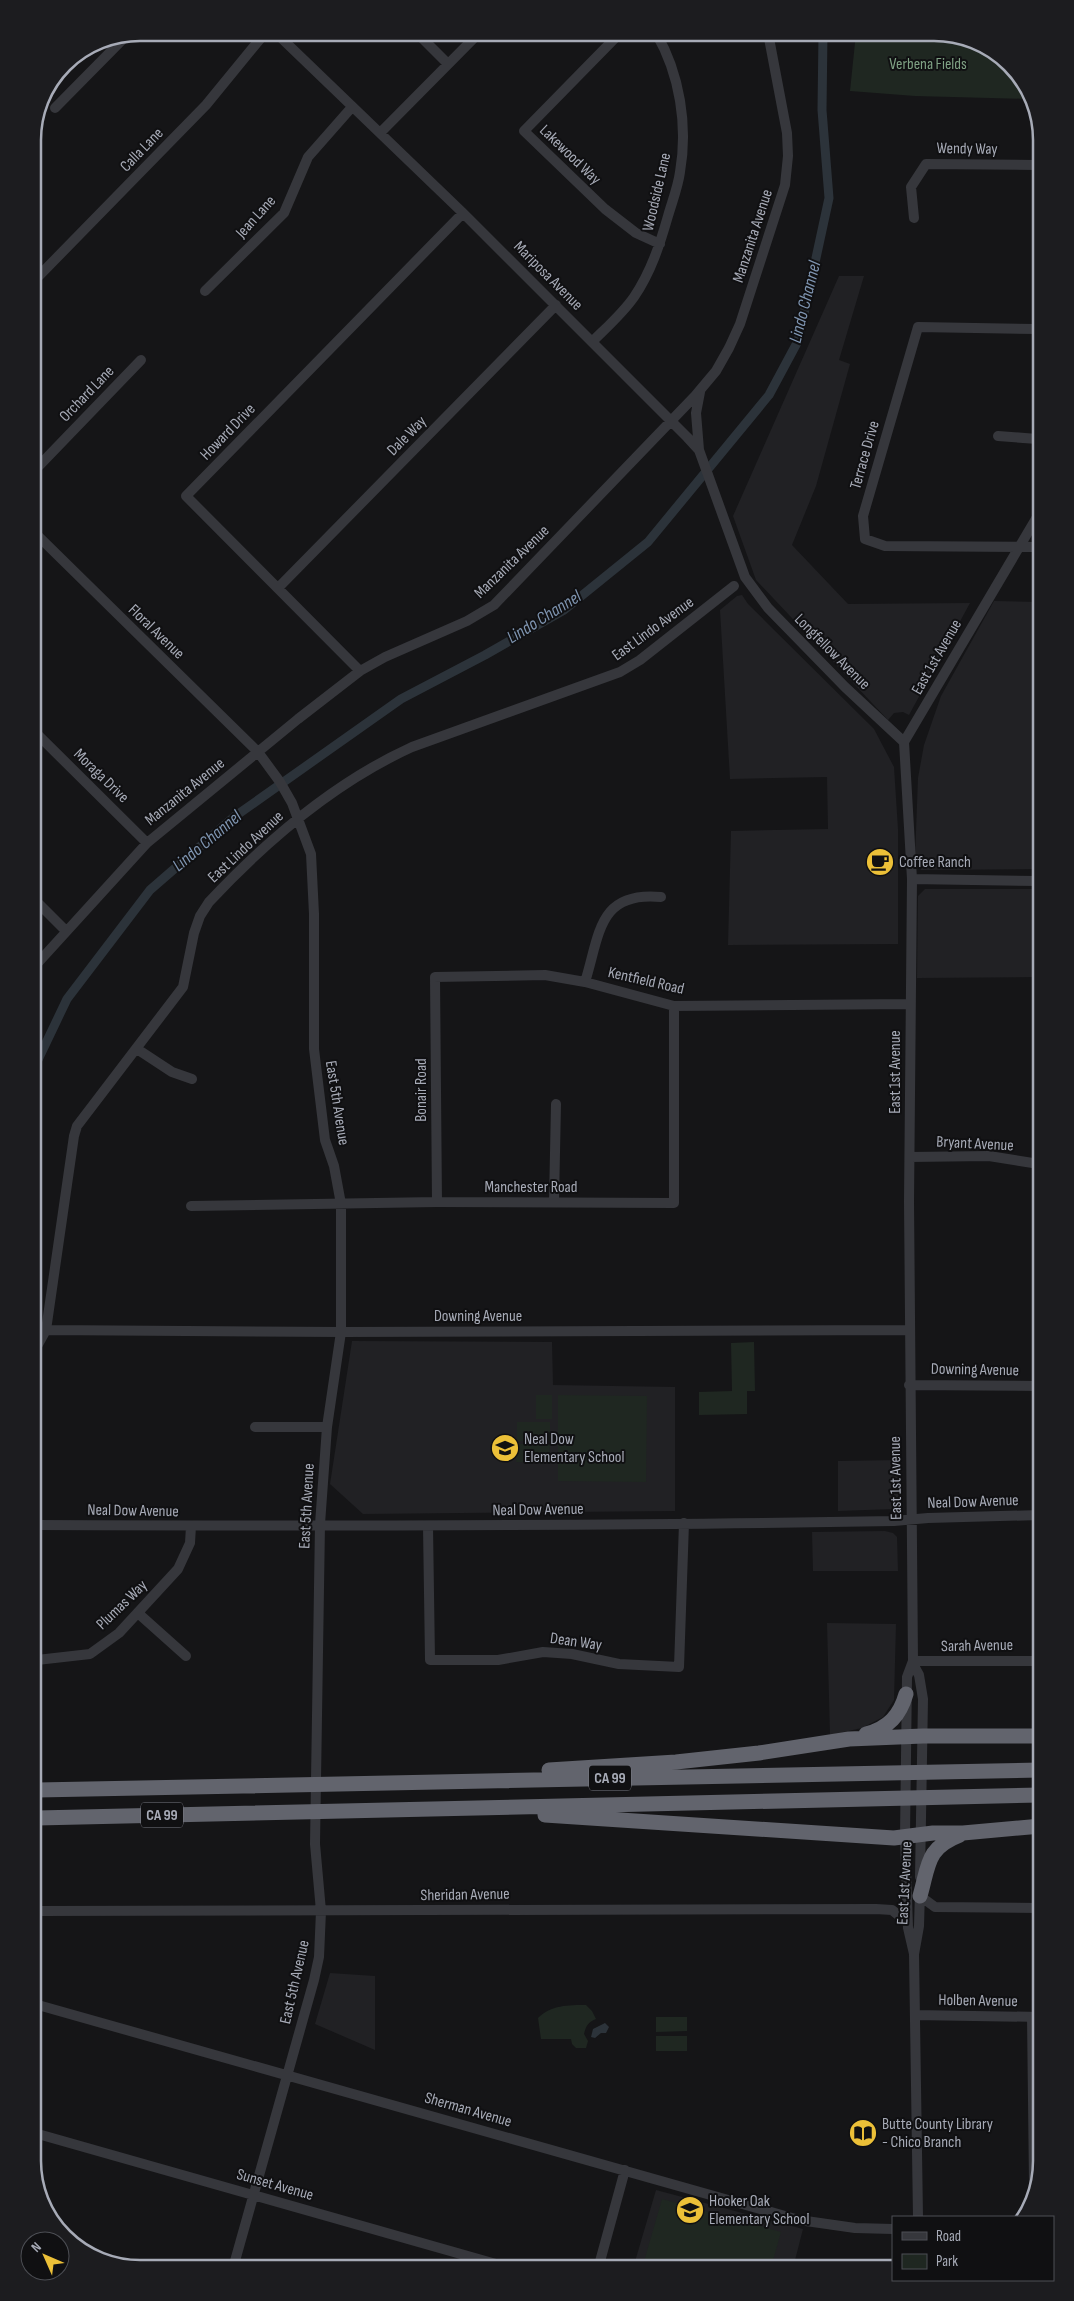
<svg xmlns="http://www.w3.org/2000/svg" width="1074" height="2301" font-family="'Sofia Sans Condensed',sans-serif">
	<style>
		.built { fill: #212124 }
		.green { fill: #1f2721 }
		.water { fill: #2c333a }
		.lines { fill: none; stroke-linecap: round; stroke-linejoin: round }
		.canal { stroke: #2c333a; stroke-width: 9 }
		.minor { stroke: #36373c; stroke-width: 10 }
		.highway { stroke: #62646d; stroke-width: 15 }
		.labels { text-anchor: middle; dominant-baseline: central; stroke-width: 4; stroke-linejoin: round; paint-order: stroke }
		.shield { fill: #101012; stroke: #7a7c86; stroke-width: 1 }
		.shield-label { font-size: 15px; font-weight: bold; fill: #a7abb7 }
		.park-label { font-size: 16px; fill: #7fa184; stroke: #101012 }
		.street-label { font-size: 16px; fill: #a7abb7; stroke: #101012 }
		.poi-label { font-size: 16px; fill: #a7abb7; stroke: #101012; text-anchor: start }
		.water-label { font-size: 18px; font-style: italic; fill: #7f95b1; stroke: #101012 }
		.rim { fill: none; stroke: #a7abb7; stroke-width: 2.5 }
	</style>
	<rect width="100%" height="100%" fill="#151517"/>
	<path class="built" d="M 839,276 L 864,276 L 839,360 L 850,364 L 816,486 L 792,545 L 848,604 L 970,603 L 909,715 L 903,712 L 894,713 L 888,720 L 756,580 L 733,516 Z
		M 742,595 L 748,604 L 874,729 L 894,767 L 898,829 L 898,944 L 728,945 L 731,831 L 828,829 L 827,777 L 730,779 L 720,610 L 737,596 Z
		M 994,601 L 1037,602 L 1038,869 L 921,870 L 915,858 L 918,778 L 924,745 L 941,696 Z
		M 925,889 L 1038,889 L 1038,977 L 917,978 L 918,896 Z
		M 352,1341 L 552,1342 L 553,1385 L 675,1387 L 675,1511 L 363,1514 L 330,1484 Z
		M 900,1460 L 899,1507 L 894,1509 L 838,1511 L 838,1461 Z
		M 885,1531 L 893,1533 L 897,1537 L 898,1571 L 813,1571 L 812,1532 Z
		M 827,1623 L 896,1624 L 894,1700 L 883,1717 L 862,1728 L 830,1735 Z
		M 330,1973 L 375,1976 L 375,2050 L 315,2024 Z
		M 656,2190 L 803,2229 L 794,2264 L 634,2265 Z"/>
	<path class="green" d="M 856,33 L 941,33 L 999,55 L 1031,99 L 915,96 L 850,91 Z
		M 754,1342 L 755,1391 L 747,1391 L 747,1414 L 699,1415 L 699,1392 L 732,1391 L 731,1343 Z
		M 536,1395 L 552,1395 L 552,1419 L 536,1419 Z
		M 558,1395 L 647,1396 L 646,1482 L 558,1481 Z
		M 517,1422 L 550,1422 L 550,1441 L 517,1441 Z
		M 517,1444 L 550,1444 L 549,1463 L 516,1462 Z
		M 586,2005 L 592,2011 L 596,2019 C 588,2022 586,2026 584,2034 L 588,2041 L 586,2048 L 576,2048 L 572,2044 L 571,2039 L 541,2039 L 538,2018 C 551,2005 568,2005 586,2005 Z
		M 656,2017 L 687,2017 L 687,2031 L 656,2032 Z
		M 656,2036 L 687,2036 L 687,2051 L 656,2051 Z
		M 662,2199 L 781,2232 L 772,2264 L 643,2265 Z"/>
	<path class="water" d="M 605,2023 L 609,2027 L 606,2033 L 601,2033 L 595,2038 L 591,2037 L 593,2029 Z"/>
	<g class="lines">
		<path class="canal" d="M 35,1066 L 67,999 L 150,890 L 234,817 L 401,699 L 485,655 L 564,610 L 648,542 L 769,395 L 798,341 L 829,198 L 822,110 L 823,33"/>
		<path class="minor" d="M 276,33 L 463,213 L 687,437 L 699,450 L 745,577 L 768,608 L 845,687 L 904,742
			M 417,33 L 448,64
			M 620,33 L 524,131 L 605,209 L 636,233 L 660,244
			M 55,108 L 127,35
			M 380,133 L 479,33
			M 914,218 L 911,187 L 926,164 L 1036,165
			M 33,282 L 206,105 L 265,33
			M 205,291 L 284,213 L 308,157 L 352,107
			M 1036,329 L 918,327 L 863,516 L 865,539 L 885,546 L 1037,547
			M 593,341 C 607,327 623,313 634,297 C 651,272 660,244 668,216 C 672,202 678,187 680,172 C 688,126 680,74 656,33
			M 998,436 L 1037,439
			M 699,450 L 696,413 L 700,392
			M 34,471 L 141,360
			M 34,532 L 258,752 L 280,782 L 292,803 L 311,854 L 314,914 L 314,1049 L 325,1140 L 334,1166 L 341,1204 L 341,1332 L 327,1427 L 320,1524 L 315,1844 L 321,1911 L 319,1957 L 314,1980 L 233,2268
			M 279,587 L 556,305
			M 360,671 L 186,496 L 463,213
			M 34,731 L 147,843
			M 912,879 L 1038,881
			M 35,900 L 66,931
			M 35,966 L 147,843 L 298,719 L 360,671 L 385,657 L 467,621 L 494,605 L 695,396 L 716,371 L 729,348 L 740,324 L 785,185 L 788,156 L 787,133 L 768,33
			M 585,982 C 600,934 598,891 661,897
			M 137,1049 L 172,1072 L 192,1079
			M 910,1157 L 989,1156 L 1039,1164
			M 554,1201 L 556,1104
			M 437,1202 L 435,977 L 545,975 L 585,982 L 674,1006 L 910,1004
			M 191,1206 L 437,1202 L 674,1203 L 674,1006
			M 46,1330 L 341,1332 L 910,1330
			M 36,1348 L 46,1330 L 74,1136 L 77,1126 L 183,987 L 194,933 L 200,916 L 209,902 C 267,840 335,782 412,747 L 620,672 L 640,660 L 734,586
			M 909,1385 L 1039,1386
			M 255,1427 L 327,1427
			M 36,1525 C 322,1526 608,1526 894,1521 L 928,1518 L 1040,1515
			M 428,1526 L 430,1660 L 498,1660 L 543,1652 L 572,1654 L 619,1664 L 679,1667 L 684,1523
			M 139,1614 L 186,1656
			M 37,1660 L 90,1654 L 119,1633 L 178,1569 L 190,1543 L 191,1526
			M 913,1661 L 1040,1661
			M 913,1664 L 919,1675 L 923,1699 L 920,1877
			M 920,1896 L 935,1907 L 1041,1908
			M 38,1911 L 876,1909 L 892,1910 L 907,1922
			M 914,1954 L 908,1928 L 905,1836 L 907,1677 L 913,1661 L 909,1202 L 912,879 L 904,742 L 1037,517
			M 38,2005 L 799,2220 L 855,2228 L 893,2229
			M 915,2015 L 1041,2017
			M 1032,2017 L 1034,2183
			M 38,2134 L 503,2266
			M 918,2217 L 914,1954 L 919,1926 L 920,1891
			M 599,2265 L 625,2170"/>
		<path class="highway" d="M 866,1734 C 889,1728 900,1715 906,1694
			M 549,1770 L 676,1762 L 759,1753 L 849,1739 L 923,1736 L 1040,1736
			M 37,1790 L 1040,1770
			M 545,1815 L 894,1838 L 933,1833 L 963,1833 L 1041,1826
			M 37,1818 L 1040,1795
			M 920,1896 C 929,1865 926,1848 960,1835"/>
	</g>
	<defs>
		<symbol id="cafe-disc" viewBox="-11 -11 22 22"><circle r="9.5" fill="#ecc038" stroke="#101012"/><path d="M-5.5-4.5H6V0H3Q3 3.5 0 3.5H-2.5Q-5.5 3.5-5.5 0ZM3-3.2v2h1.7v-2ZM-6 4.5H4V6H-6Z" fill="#111"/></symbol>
		<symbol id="school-disc" viewBox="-11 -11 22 22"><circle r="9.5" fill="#ecc038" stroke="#101012"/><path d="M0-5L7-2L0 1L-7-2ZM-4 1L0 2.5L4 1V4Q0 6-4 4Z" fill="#111"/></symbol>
		<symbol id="library-disc" viewBox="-11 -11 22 22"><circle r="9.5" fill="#ecc038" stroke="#101012"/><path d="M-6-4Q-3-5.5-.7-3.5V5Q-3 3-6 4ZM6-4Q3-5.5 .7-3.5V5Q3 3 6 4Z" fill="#111"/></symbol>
	</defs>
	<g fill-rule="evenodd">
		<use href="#cafe-disc" x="864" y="846" width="32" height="32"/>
		<use href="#school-disc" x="489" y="1432" width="32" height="32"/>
		<use href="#library-disc" x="847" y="2117" width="32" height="32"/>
		<use href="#school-disc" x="674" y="2194" width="32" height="32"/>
	</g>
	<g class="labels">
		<g class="shield">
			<rect x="589" y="1765.5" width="42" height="25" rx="4"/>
			<rect x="141" y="1802.5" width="42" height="25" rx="4"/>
		</g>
		<g class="shield-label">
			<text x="610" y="1778">CA 99</text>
			<text x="162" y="1815">CA 99</text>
		</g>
		<g class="park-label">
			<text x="928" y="64">Verbena Fields</text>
		</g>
		<g class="street-label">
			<text transform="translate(967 149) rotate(1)">Wendy Way</text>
			<text transform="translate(142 150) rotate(-46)">Calla Lane</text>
			<text transform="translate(570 155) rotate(44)">Lakewood Way</text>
			<text transform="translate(657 192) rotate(-77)">Woodside Lane</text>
			<text transform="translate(256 217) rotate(-48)">Jean Lane</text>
			<text transform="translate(753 236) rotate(-72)">Manzanita Avenue</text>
			<text transform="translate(548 276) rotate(45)">Mariposa Avenue</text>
			<text transform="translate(87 394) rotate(-46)">Orchard Lane</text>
			<text transform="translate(228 432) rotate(-46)">Howard Drive</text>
			<text transform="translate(407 436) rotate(-45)">Dale Way</text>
			<text transform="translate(865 455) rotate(-74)">Terrace Drive</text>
			<text transform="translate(512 562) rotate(-44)">Manzanita Avenue</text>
			<text transform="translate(653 629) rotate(-36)">East Lindo Avenue</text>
			<text transform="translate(156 632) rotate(44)">Floral Avenue</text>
			<text transform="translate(832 652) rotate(45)">Longfellow Avenue</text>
			<text transform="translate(937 657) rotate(-60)">East 1st Avenue</text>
			<text transform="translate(101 776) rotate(44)">Moraga Drive</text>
			<text transform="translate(185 792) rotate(-39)">Manzanita Avenue</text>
			<text transform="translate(246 847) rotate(-43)">East Lindo Avenue</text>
			<text transform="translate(646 981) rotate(13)">Kentfield Road</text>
			<text transform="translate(895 1072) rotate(-90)">East 1st Avenue</text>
			<text transform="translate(421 1090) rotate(-90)">Bonair Road</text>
			<text transform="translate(337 1103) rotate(81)">East 5th Avenue</text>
			<text transform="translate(975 1144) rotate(3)">Bryant Avenue</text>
			<text x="531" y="1187">Manchester Road</text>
			<text x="478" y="1316">Downing Avenue</text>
			<text transform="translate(975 1370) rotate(1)">Downing Avenue</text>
			<text transform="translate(896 1478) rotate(-91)">East 1st Avenue</text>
			<text transform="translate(973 1502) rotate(-2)">Neal Dow Avenue</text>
			<text transform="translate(307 1506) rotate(-87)">East 5th Avenue</text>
			<text transform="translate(538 1510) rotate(-1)">Neal Dow Avenue</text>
			<text transform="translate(133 1511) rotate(1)">Neal Dow Avenue</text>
			<text transform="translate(122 1605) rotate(-44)">Plumas Way</text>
			<text transform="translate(576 1642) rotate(8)">Dean Way</text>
			<text transform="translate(977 1646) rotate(-1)">Sarah Avenue</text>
			<text transform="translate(905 1883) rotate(-87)">East 1st Avenue</text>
			<text transform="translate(465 1895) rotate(-1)">Sheridan Avenue</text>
			<text transform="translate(295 1982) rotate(-77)">East 5th Avenue</text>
			<text transform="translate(978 2001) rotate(1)">Holben Avenue</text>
			<text transform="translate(468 2110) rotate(16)">Sherman Avenue</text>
			<text transform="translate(275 2185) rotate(16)">Sunset Avenue</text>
		</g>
		<g class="poi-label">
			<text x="899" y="862">Coffee Ranch</text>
			<text x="524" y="1439">Neal Dow<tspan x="524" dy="18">Elementary School</tspan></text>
			<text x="882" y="2124">Butte County Library<tspan x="882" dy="18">- Chico Branch</tspan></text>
			<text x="709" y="2201">Hooker Oak<tspan x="709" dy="18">Elementary School</tspan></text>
		</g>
		<g class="water-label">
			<text transform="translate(805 302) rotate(-76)">Lindo Channel</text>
			<text transform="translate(544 617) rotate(-32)">Lindo Channel</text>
			<text transform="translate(207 841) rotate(-40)">Lindo Channel</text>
		</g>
	</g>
	<path d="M0 0H1074V2301H0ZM140 41H934A99 99 0 0 1 1033 140V2161A99 99 0 0 1 934 2260H140A99 99 0 0 1 41 2161V140A99 99 0 0 1 140 41Z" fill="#1c1c1f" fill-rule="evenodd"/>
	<path class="rim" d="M140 41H934A99 99 0 0 1 1033 140V2161A99 99 0 0 1 934 2260H140A99 99 0 0 1 41 2161V140A99 99 0 0 1 140 41Z"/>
	<rect x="892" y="2216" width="162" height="65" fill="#101012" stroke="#4c4e54"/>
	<rect x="902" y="2232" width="25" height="8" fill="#36373c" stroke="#4c4e54"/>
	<text x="936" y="2241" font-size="15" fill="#a7abb7">Road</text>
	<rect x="902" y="2254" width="25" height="15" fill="#1f2721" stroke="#4c4e54"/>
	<text x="936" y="2266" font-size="15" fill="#a7abb7">Park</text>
	<g transform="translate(45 2256) rotate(315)"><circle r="24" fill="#101012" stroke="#4c4e54"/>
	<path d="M0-4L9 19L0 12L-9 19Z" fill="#ecc038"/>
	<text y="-8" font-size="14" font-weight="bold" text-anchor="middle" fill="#a7abb7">N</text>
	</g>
</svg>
